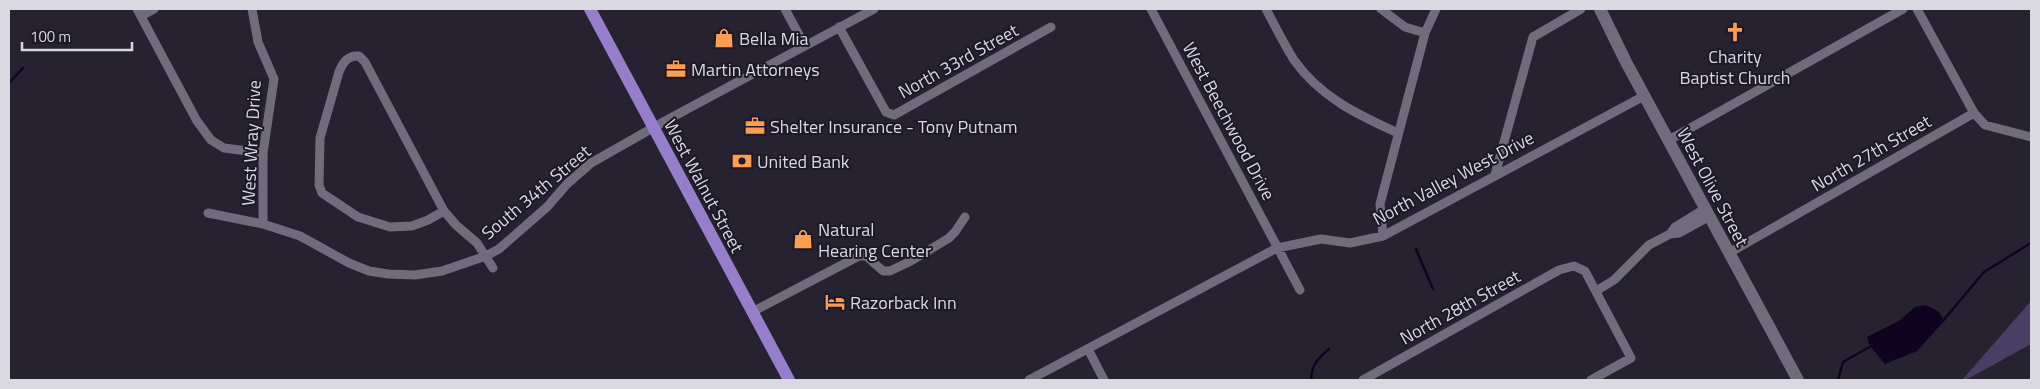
<svg xmlns="http://www.w3.org/2000/svg" width="2040" height="389" font-family="'Titillium Web',sans-serif">
	<style>
		.green { fill: #493e63 }
		.water { fill: #0f0321 }
		.lines { fill: none; stroke-linecap: round; stroke-linejoin: round }
		.stream { stroke: #0f0321; stroke-width: 2.5 }
		.street { stroke: #706c7c; stroke-width: 9 }
		.secondary { stroke: #706c7c; stroke-width: 12 }
		.primary { stroke: #977eca; stroke-width: 12 }
		.labels { text-anchor: middle; dominant-baseline: central; stroke-width: 4; stroke-linejoin: round; paint-order: stroke }
		.poi-label { font-size: 18px; fill: #dad8e1; stroke: #1d1926; text-anchor: start }
		.street-label { font-size: 18px; fill: #dad8e1; stroke: #1d1926 }
	</style>
	<rect width="100%" height="100%" fill="#262230"/>
	<path class="green" d="M 2031,301 L 2031,344 L 1966,380 L 1962,380 Z"/>
	<path class="water" d="M 1926,305 L 1939,312 L 1944,321 L 1917,351 L 1885,364 L 1870,346 L 1867,337 L 1899,321 L 1915,307 Z"/>
	<g class="lines">
		<path class="stream" d="M 9,83 L 23,68
			M 1416,249 L 1433,289
			M 1942,322 L 1984,272 L 2031,243
			M 1311,380 C 1311,366 1318,358 1329,349
			M 1838,380 L 1843,362 L 1873,345"/>
		<path class="street" d="M 137,9 L 197,121 L 211,140 L 224,148 L 263,153
			M 252,9 L 258,42 L 274,79 L 263,153 L 263,224
			M 785,9 L 805,46
			M 1151,9 L 1300,290
			M 1266,9 C 1275,26 1284,44 1294,60 C 1320,97 1358,115 1398,133
			M 1381,9 L 1405,27 L 1425,33
			M 1917,9 L 1974,113 L 1985,125 L 2031,137
			M 141,16 L 154,9
			M 839,27 L 886,112 L 894,115 L 1051,27
			M 1669,140 L 1903,9
			M 1495,175 L 1533,37 L 1581,9
			M 444,211 L 428,220 L 412,226 L 390,227 L 358,217 L 322,193 L 319,185 L 320,138 L 339,72 C 343,62 348,55 359,56 L 365,62 L 444,211 L 456,225 L 477,243 L 493,268
			M 208,213 L 263,224 L 300,236 L 349,263 L 369,271 L 388,274 L 415,275 L 442,271 L 486,256 L 499,249 L 547,207 L 567,184 L 591,163 L 665,121 L 874,9
			M 1670,234 L 1679,233 L 1710,216
			M 1383,236 L 1380,204 L 1425,33 L 1436,9
			M 1729,253 L 1974,113
			M 1596,291 L 1614,280 L 1649,245 L 1670,234 L 1675,227 L 1706,208
			M 752,312 L 859,256 L 866,256 L 883,271 L 890,271 L 911,261 L 949,238 L 955,232 L 965,217
			M 1088,349 L 1104,380
			M 1029,380 L 1277,248 L 1321,239 L 1350,243 L 1383,236 L 1644,96
			M 1363,380 L 1559,270 L 1574,266 L 1585,271 L 1631,358 L 1591,380"/>
		<path class="secondary" d="M 1600,9 L 1626,62 L 1798,380"/>
		<path class="primary" d="M 590,9 L 789,380"/>
	</g>
	<defs>
		<symbol id="church-bare" viewBox="-9 -9 18 18"><path d="M-1.2-6h2.4v3.5h3.3v2.4h-3.3V6h-2.4V-.1h-3.3v-2.4h3.3Z" fill="#fb9e51" stroke="#1d1926" stroke-width="2.5" paint-order="stroke"/></symbol>
		<symbol id="shop-bare" viewBox="-9 -9 18 18"><path d="M-5-2.5h2.3a2.7 3.5 0 0 1 5.4 0H5L5.5 6h-11ZM-1.5-2.5h3a1.5 2.3 0 0 0-3 0Z" fill="#fb9e51" stroke="#1d1926" stroke-width="2.5" paint-order="stroke"/></symbol>
		<symbol id="office-bare" viewBox="-9 -9 18 18"><path d="M-6-3h4V-5.5h4V-3h4V5H-6ZM-1-4.5V-3h2v-1.5ZM-6 0V1H6V0Z" fill="#fb9e51" stroke="#1d1926" stroke-width="2.5" paint-order="stroke"/></symbol>
		<symbol id="bank-bare" viewBox="-9 -9 18 18"><path d="M-6-4H6V4H-6ZM0-2.3a2.3 2.3 0 1 0 0 4.6a2.3 2.3 0 1 0 0-4.6Z" fill="#fb9e51" stroke="#1d1926" stroke-width="2.5" paint-order="stroke"/></symbol>
		<symbol id="hotel-bare" viewBox="-9 -9 18 18"><path d="M-6-4.5h1.5V1H6V5H4.5V3h-9V5H-6ZM-4 0a1.8 1.8 0 1 1 3.6 0ZM.5 0V-2.5h3Q6-2.5 6 0Z" fill="#fb9e51" stroke="#1d1926" stroke-width="2.5" paint-order="stroke"/></symbol>
	</defs>
	<g fill-rule="evenodd">
		<use href="#church-bare" x="1721" y="18" width="28" height="28"/>
		<use href="#shop-bare" x="710" y="24" width="28" height="28"/>
		<use href="#office-bare" x="662" y="55" width="28" height="28"/>
		<use href="#office-bare" x="741" y="112" width="28" height="28"/>
		<use href="#bank-bare" x="728" y="147" width="28" height="28"/>
		<use href="#shop-bare" x="789" y="225" width="28" height="28"/>
		<use href="#hotel-bare" x="821" y="288" width="28" height="28"/>
	</g>
	<g class="labels">
		<g class="poi-label">
			<text x="739" y="38">Bella Mia</text>
			<text x="1735" y="56" text-anchor="middle">Charity<tspan x="1735" dy="21">Baptist Church</tspan></text>
			<text x="691" y="69">Martin Attorneys</text>
			<text x="770" y="126">Shelter Insurance - Tony Putnam</text>
			<text x="757" y="161">United Bank</text>
			<text x="818" y="229">Natural<tspan x="818" dy="21">Hearing Center</tspan></text>
			<text x="850" y="302">Razorback Inn</text>
		</g>
		<g class="street-label">
			<text transform="translate(958 61) rotate(-29)">North 33rd Street</text>
			<text transform="translate(1229 121) rotate(62)">West Beechwood Drive</text>
			<text transform="translate(251 143) rotate(-87)">West Wray Drive</text>
			<text transform="translate(1871 153) rotate(-30)">North 27th Street</text>
			<text transform="translate(1453 178) rotate(-28)">North Valley West Drive</text>
			<text transform="translate(704 186) rotate(62)">West Walnut Street</text>
			<text transform="translate(1713 187) rotate(62)">West Olive Street</text>
			<text transform="translate(536 192) rotate(-40)">South 34th Street</text>
			<text transform="translate(1460 307) rotate(-29)">North 28th Street</text>
		</g>
	</g>
	<rect width="2040" height="389" fill="none" stroke="#dad8e1" stroke-width="20"/>
	<path d="M22 42v8h110v-8" fill="none" stroke="#dad8e1" stroke-width="2.5"/>
	<text x="30" y="42" font-size="15" fill="#dad8e1" stroke="#1d1926" stroke-width="4" paint-order="stroke">100 m</text>
</svg>
